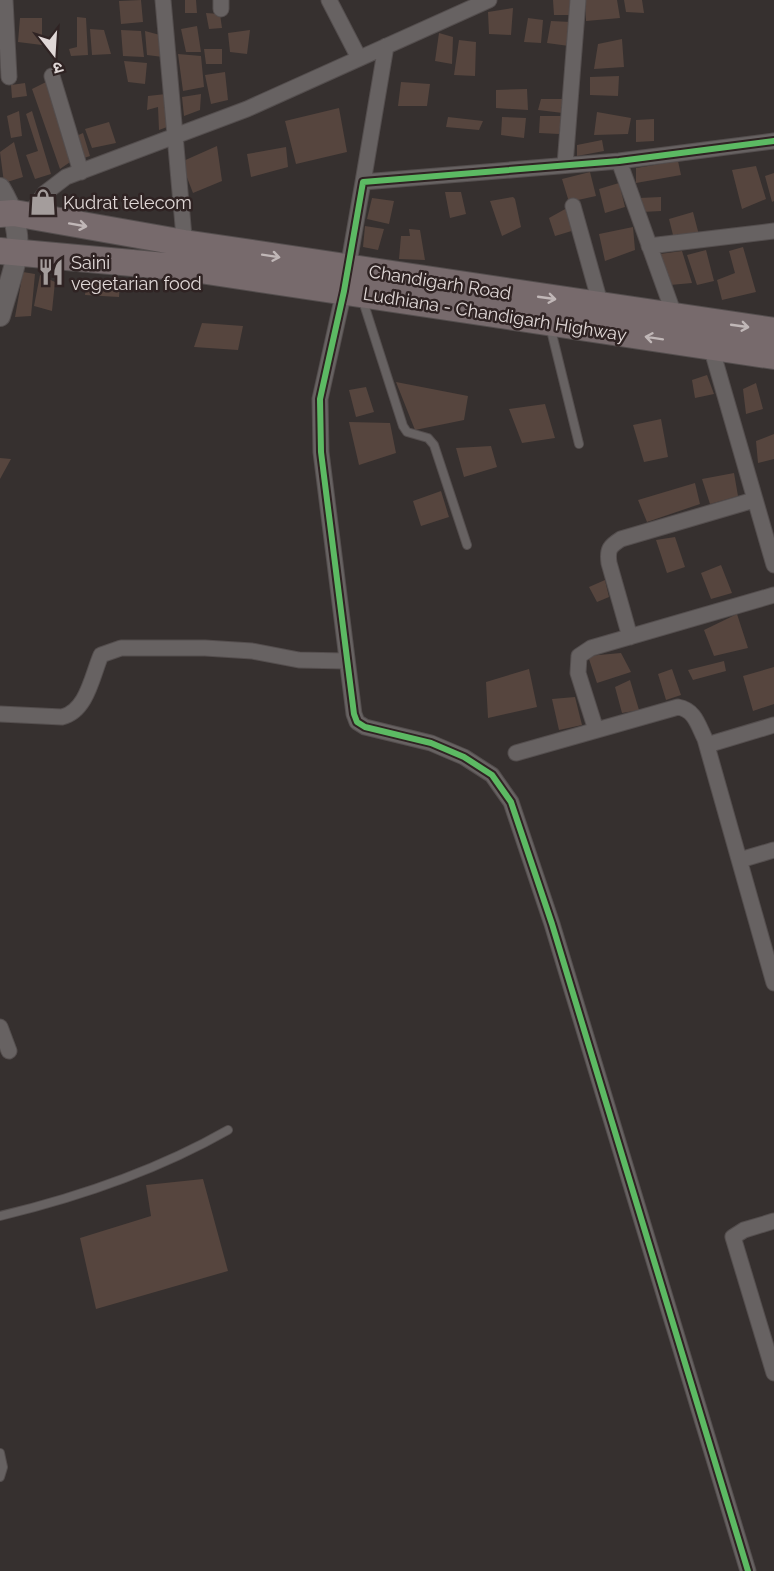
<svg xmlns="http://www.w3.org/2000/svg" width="774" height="1571" font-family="Raleway,'Noto Sans Devanagari',sans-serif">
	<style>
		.building { fill: #56453e }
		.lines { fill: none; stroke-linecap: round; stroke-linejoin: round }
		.service-casing { stroke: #544e4e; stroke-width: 10 }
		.minor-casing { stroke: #544e4e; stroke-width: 17 }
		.tertiary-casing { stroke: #544e4e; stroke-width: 22 }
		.primary-casing { stroke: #544e4e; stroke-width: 28 }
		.service { stroke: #676262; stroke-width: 8 }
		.minor { stroke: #676262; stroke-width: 15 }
		.tertiary { stroke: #676262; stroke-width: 20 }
		.primary { stroke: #776a6c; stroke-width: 26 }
		.cycleway-casing { stroke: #2f2323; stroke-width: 10 }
		.cycleway { stroke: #5cba63; stroke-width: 6 }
		.oneway { stroke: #c0b7b7 }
		.labels { text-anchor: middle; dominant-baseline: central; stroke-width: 5; stroke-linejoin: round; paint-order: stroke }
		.poi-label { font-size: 18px; fill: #e0d8d7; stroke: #2f2323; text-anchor: start }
		.street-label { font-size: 18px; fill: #e0d8d7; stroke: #2f2323 }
	</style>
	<rect width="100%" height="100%" fill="#36302f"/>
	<path class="building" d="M 141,0 L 143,22 L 121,24 L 119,1 Z
		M 185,0 L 196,0 L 197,13 L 185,13 Z
		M 553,0 L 572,0 L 571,15 L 554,15 Z
		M 585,0 L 617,0 L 620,18 L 586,21 Z
		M 624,0 L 642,0 L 644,13 L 626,12 Z
		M 513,8 L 511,35 L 489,34 L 488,12 Z
		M 206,13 L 220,14 L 222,28 L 209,29 Z
		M 77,17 L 86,18 L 88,55 L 71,56 L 69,49 L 77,47 Z
		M 20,18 L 42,18 L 42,45 L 18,42 Z
		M 528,18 L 543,20 L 541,43 L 524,42 Z
		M 551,21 L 571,22 L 569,46 L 547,43 Z
		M 197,26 L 201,52 L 186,52 L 181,29 Z
		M 90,29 L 104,30 L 111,54 L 92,55 Z
		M 121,30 L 141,31 L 144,57 L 123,56 Z
		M 250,30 L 247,54 L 230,52 L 228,33 Z
		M 145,31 L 160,35 L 163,57 L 147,55 Z
		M 439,33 L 453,37 L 452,64 L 435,61 Z
		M 622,39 L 624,67 L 594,69 L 598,44 Z
		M 459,40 L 476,42 L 475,76 L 454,75 Z
		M 204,49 L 222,49 L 222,64 L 206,64 Z
		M 178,54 L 201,56 L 204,87 L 183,91 Z
		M 124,61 L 147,63 L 145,84 L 128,82 Z
		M 225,72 L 228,100 L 211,104 L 205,75 Z
		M 619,76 L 618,96 L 590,95 L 590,77 Z
		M 46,82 L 73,160 L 60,169 L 32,89 Z
		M 401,82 L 430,84 L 427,106 L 398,106 Z
		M 25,83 L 27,96 L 12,98 L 11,85 Z
		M 527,89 L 528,110 L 496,108 L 496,90 Z
		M 166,94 L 167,127 L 159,130 L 158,107 L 147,110 L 148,96 Z
		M 201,94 L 200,110 L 184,116 L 182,97 Z
		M 541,99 L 565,99 L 563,113 L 538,110 Z
		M 339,108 L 347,152 L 296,164 L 285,121 Z
		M 19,111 L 22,136 L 11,138 L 7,116 Z
		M 32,111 L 51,174 L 35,179 L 26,155 L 38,151 L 26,114 Z
		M 597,112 L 631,118 L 628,134 L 594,135 Z
		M 540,116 L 562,116 L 559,134 L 539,133 Z
		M 448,117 L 483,121 L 479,130 L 446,127 Z
		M 502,117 L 526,118 L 524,138 L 501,135 Z
		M 654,119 L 654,141 L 636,142 L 636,120 Z
		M 109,122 L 116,143 L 92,148 L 85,129 Z
		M 83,133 L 90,156 L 81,159 L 74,137 Z
		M 602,140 L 604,151 L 577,156 L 577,145 Z
		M 14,142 L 23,177 L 4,183 L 0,152 Z
		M 217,146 L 222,181 L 193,193 L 181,162 Z
		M 286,147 L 288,167 L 251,177 L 247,154 Z
		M 678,161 L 681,175 L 636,183 L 636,168 Z
		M 756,166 L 766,199 L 742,209 L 732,170 Z
		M 590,172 L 596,196 L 569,202 L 562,179 Z
		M 774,173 L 774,201 L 772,202 L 765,176 Z
		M 619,183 L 625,207 L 605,213 L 599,189 Z
		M 445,192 L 461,192 L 466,214 L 450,218 Z
		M 513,197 L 515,199 L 521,227 L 502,236 L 490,201 Z
		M 661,197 L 661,211 L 642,212 L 639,198 Z
		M 372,198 L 394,201 L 389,224 L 367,219 Z
		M 567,208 L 575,230 L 555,236 L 549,218 Z
		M 693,212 L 699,235 L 674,239 L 669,219 Z
		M 365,226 L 384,229 L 378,250 L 363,247 Z
		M 633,227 L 635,250 L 605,261 L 599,234 Z
		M 409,229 L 420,230 L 425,260 L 399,259 L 401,236 L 410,236 Z
		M 743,247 L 756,292 L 722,300 L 717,280 L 735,273 L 729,251 Z
		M 706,250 L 714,281 L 697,285 L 687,255 Z
		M 682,251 L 692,283 L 670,285 L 660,254 Z
		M 23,272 L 35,274 L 31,316 L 15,317 Z
		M 40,275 L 55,282 L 52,311 L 34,306 Z
		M 87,280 L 120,282 L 119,297 L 85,295 Z
		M 202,323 L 243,326 L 238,350 L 194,347 Z
		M 707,375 L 714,394 L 695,398 L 692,380 Z
		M 396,382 L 468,396 L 464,420 L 415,430 Z
		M 756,383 L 763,409 L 746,414 L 743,389 Z
		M 366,387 L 374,412 L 356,417 L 349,390 Z
		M 545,404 L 555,438 L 522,443 L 509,409 Z
		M 661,419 L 668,457 L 644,462 L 633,425 Z
		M 349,422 L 390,423 L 396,453 L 359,465 Z
		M 774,434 L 774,459 L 758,463 L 756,441 Z
		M 491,446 L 497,467 L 464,477 L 456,448 Z
		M 0,458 L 11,459 L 0,479 Z
		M 734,473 L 738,496 L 710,504 L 702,479 Z
		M 695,483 L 700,504 L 647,522 L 638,500 Z
		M 441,491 L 449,517 L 421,526 L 413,501 Z
		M 675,537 L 685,567 L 667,573 L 656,540 Z
		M 721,565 L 732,593 L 711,599 L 701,573 Z
		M 605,580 L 609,597 L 597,602 L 589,587 Z
		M 737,614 L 748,648 L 714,656 L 704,630 Z
		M 621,653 L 631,672 L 597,683 L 588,656 Z
		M 724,661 L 726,671 L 693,680 L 688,670 Z
		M 774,667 L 774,704 L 753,711 L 743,676 Z
		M 529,669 L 537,707 L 488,718 L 486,682 Z
		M 672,669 L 681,695 L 666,700 L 658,674 Z
		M 630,680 L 639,710 L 622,713 L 615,687 Z
		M 575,697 L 582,725 L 559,730 L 552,699 Z
		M 203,1179 L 228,1271 L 96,1309 L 80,1238 L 151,1216 L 146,1185 Z"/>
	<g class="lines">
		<defs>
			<path id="service" d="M 362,298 L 403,426 L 407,432 L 428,438 L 434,445 L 467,545
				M 550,326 L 579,444
				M 0,1216 C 79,1197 158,1170 228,1130
				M 0,1453 L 3,1467 L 0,1477"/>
			<path id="minor" d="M 5,0 L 9,77
				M 163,0 L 185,248
				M 221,0 L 221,9
				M 329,0 L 359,58
				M 52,76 L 81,172
				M 619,161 L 675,317
				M 565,165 L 578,0
				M 363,182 L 386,46
				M 573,206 L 601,306
				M 29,215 L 45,193 L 66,177 L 247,109 L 489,0
				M 649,246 L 774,231
				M 711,347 L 774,565
				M 630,637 L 609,563 C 607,549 610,546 621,539 L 754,500
				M 0,714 L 62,717 C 87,711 92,676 101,655 L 121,648 L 205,648 L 252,651 L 299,660 L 346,661
				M 596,730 L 578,673 L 579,656 L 591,648 L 774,595
				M 707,745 L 774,725
				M 516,753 L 678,707 C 695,710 698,725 705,739 L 774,983
				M 740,860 L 774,850
				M 0,1027 L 9,1051
				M 774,1221 L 744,1230 L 733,1237 L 774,1373
				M 748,1571 L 552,924 L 511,802 L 492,775 L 464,757 L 431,743 L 365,727 L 357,722 L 354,714 L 321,452 L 320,399 L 344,291 L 363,182 L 619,161 L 774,141"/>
			<path id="tertiary" d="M 0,188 C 31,240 14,263 0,316"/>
			<path id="primary" d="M 0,214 L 14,213 L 184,243 L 774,331
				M 0,251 L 187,268 L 774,356"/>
		</defs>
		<use href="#service" class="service-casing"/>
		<use href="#minor" class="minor-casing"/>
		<use href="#tertiary" class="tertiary-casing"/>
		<use href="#primary" class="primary-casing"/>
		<use href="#service" class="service"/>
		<use href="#minor" class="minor"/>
		<use href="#tertiary" class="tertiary"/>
		<use href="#primary" class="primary"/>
		<defs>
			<path id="cycleway" d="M 748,1571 L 552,924 L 511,802 L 492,775 L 464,757 L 431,743 L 365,727 L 357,722 L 354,714 L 321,452 L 320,399 L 344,291 L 363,182 L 619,161 L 774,141"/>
		</defs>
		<use href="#cycleway" class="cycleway-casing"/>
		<use href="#cycleway" class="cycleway"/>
	</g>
	<defs><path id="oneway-shaft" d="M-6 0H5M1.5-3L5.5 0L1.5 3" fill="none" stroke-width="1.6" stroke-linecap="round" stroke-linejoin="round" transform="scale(1.5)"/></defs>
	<g class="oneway">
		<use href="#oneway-shaft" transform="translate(78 225) rotate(10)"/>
		<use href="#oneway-shaft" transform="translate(271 256) rotate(9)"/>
		<use href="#oneway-shaft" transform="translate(547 298) rotate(8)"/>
		<use href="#oneway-shaft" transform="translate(740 326) rotate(8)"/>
		<use href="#oneway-shaft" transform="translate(654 338) rotate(-171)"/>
	</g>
	<defs>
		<symbol id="shop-bare" viewBox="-9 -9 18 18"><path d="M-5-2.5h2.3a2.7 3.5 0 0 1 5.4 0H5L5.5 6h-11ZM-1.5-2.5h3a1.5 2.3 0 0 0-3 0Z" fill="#a49d9c" stroke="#2f2323" stroke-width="2.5" paint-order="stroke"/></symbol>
		<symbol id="restaurant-bare" viewBox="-9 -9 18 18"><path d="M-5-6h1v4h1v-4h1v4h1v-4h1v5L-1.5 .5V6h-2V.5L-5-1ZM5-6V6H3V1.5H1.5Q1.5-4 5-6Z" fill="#a49d9c" stroke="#2f2323" stroke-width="2.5" paint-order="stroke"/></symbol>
	</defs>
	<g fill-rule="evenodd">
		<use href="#shop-bare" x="24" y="183" width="38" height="38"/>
		<use href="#restaurant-bare" x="32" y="253" width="38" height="38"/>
	</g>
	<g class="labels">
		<g class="poi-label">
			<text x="63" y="202">Kudrat telecom</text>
			<text x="71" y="262">Saini<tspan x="71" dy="21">vegetarian food</tspan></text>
		</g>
		<g class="street-label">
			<text transform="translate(440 282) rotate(9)">Chandigarh Road</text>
			<text transform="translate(495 314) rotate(9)">Ludhiana - Chandigarh Highway</text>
		</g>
	</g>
	<g transform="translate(54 54) rotate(163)" stroke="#2f2323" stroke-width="4.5" paint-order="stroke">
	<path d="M0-4.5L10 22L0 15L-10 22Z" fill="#e0d8d7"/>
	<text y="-9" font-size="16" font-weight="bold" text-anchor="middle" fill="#e0d8d7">उ</text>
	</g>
</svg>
